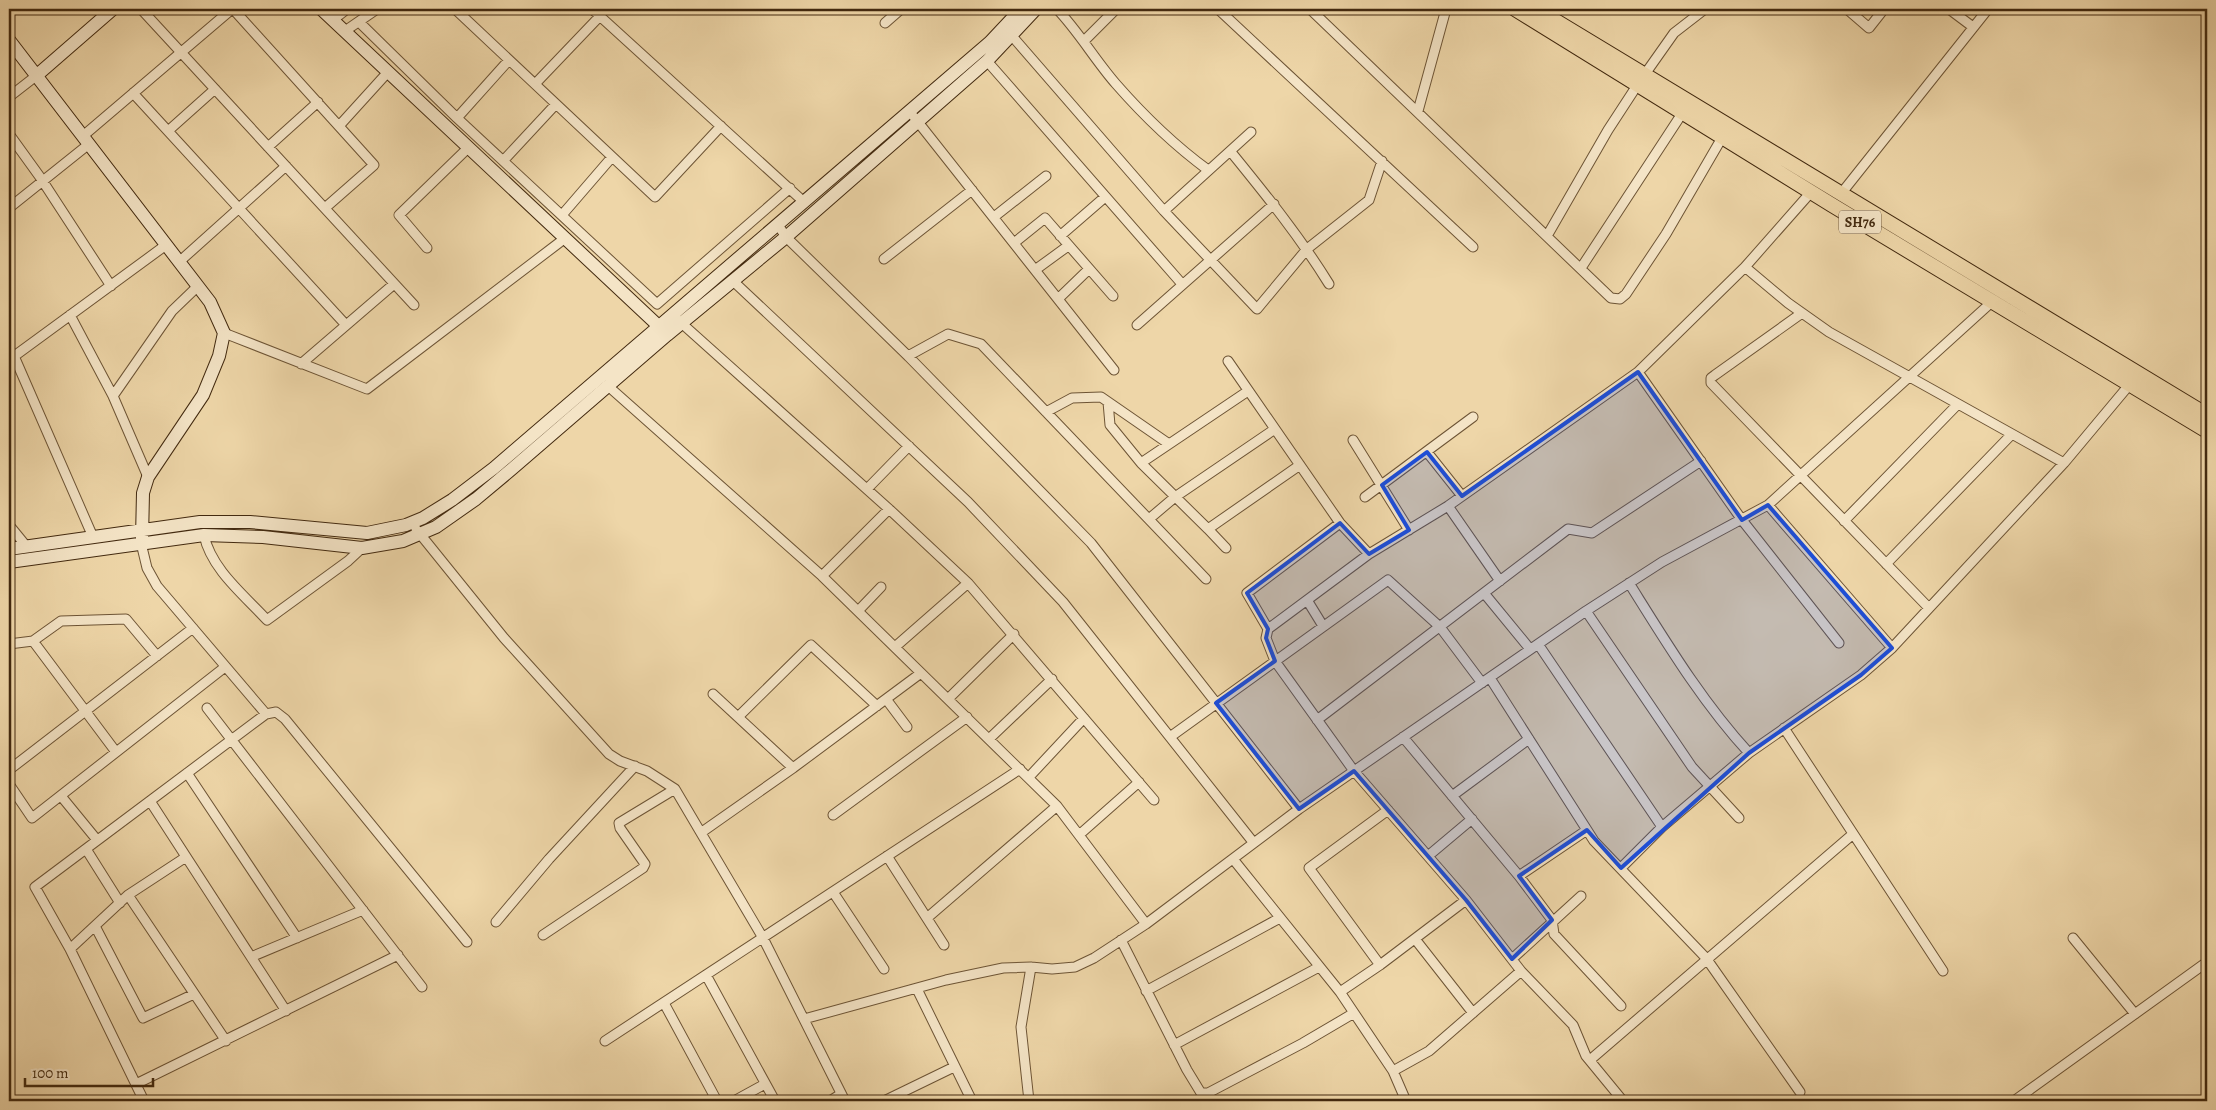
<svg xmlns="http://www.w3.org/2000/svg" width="2216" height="1110" font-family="Alegreya,serif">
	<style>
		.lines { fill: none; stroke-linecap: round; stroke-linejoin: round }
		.street-casing { stroke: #6d5435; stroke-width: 11 }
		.secondary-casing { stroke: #42290f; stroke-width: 14 }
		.primary-casing { stroke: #42290f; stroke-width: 16 }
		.street { stroke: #f4e4c6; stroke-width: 9 }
		.secondary { stroke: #f4e4c6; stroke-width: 12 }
		.primary { stroke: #eed6a8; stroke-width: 14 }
		.marked { fill: #1d4ed8; fill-opacity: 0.2; stroke: #1d4ed8; stroke-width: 4; stroke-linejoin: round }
		.labels { text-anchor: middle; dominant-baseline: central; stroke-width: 4; stroke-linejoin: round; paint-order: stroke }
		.shield { fill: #f4e4c6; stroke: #776146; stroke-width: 1 }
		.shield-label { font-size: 14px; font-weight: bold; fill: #42290f }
	</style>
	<rect width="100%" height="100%" fill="#eed6a8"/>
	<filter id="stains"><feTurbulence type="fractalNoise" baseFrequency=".004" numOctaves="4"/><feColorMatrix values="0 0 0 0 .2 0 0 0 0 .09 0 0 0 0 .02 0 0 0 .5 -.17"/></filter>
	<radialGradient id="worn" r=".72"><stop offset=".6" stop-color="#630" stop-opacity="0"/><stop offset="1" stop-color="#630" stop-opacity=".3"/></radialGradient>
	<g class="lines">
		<defs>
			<path id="street" d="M 141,9 L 414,305
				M 233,9 L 374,165 L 325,208
				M 455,9 L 655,197 L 721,126
				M 592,9 L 804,202
				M 1057,9 C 1079,32 1095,60 1116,84 C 1144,116 1174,145 1208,170
				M 1218,9 L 1473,247
				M 1310,9 L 1611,298 L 1620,299 L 1626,294 L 1666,234 L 1723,136
				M 1847,9 L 1869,28 L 1884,9
				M 1949,9 L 1973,27
				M 333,20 L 347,9
				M 359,22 L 457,118 L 657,304 L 790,188
				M 885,23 L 901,9
				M 345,31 L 377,9
				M 1012,36 L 1164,211 L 1257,309 L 1307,249 L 1369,200 L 1382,161
				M 1084,41 L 1116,9
				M 987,61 L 1182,284
				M 535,84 L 600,16
				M 133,93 L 346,325
				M 9,97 L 36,76
				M 1418,111 L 1446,9
				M 914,117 L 1114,370
				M 457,118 L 509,60
				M 339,126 L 388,72
				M 168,131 L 215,89
				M 9,134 L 40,177 L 111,286
				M 83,136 L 232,9
				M 268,147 L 318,102
				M 1231,152 C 1266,195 1300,237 1329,284
				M 503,161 L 556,104
				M 1840,195 L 1988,9
				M 9,208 L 89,144
				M 1164,211 L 1251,132
				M 562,215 L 612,157
				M 994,217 L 1046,176
				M 778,225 L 786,237 L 908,356 L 1091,543 L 1299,809
				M 1060,236 L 1105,197
				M 1547,236 L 1608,130 L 1638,84 L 1674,33 L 1705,9
				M 1014,243 L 1045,218 L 1113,296
				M 427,248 L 399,215 L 468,148
				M 884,259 L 972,190
				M 179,262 L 286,166
				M 1745,267 L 1788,303 L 1829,332 L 2064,463
				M 1581,268 L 1683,112
				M 1035,270 L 1068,246
				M 733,281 L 968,502 L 1063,602 L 1253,842
				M 1058,299 L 1089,269
				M 1802,313 L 1715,375 L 1711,378 L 1711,383 L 1929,608
				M 70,315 L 113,396 L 148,477
				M 678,320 L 889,509 L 968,583 L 1154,800
				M 1137,325 L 1274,204
				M 224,333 L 367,389 L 564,239
				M 9,350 L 14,356 L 93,537
				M 908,356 L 948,334 L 981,344 L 1206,579
				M 9,360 L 166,245
				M 1228,361 L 1340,523 L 1369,554
				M 301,364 L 394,284
				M 1638,372 L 1742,520 L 1839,643
				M 608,386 L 822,576 L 1057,806 L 1146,924
				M 1248,391 L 1141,463 L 1208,529 L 1300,465
				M 113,396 L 172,311 L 198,286
				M 1108,402 L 1110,425 L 1141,463
				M 1046,412 L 1072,398 L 1101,397 L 1169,444
				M 1353,440 L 1409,530
				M 1427,452 L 1462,496
				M 867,489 L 909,446
				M 1365,497 L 1473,417
				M 1768,505 L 1892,648
				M 1448,506 L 1500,581
				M 1149,519 L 1175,497 L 1275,429
				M 1844,521 L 1958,404
				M 9,525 L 27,547
				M 416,529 L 504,638 L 609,754 L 620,761 L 647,771 L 675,789 L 763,938 L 845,1101
				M 1208,529 L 1226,548
				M 204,535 C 211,569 244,595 267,620 L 348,561 L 362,548
				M 141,543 L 147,568 L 157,586 L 266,714
				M 1886,564 L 2012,434
				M 822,576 L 889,509
				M 1629,583 C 1666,642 1702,702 1749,753
				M 1484,593 L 1530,649
				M 1307,600 L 1323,626
				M 858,611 L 881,587
				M 1586,611 L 1692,767 L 1739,818
				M 1268,629 L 1247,593 L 1340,523
				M 9,644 L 33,641
				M 1538,644 L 1662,827
				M 895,647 L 968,583
				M 1490,678 L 1594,841 L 1706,958 L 1800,1092
				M 713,694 L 793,768 L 921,673
				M 886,699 L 907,727
				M 948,699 L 1014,634
				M 207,708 L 422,987
				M 738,717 L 811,645 L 877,706
				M 1317,720 L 1568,529 L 1592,533 L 1701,461
				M 1784,728 L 1943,971
				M 1170,737 L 1388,580 L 1440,627 L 1482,683
				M 1403,737 L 1519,876 L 1552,920 L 1554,934 L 1621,1006
				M 989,739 L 1052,679
				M 116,752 L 33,641 L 61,621 L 126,619 L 157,656
				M 9,770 L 193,628
				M 187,773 L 297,938
				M 1029,777 L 1084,718
				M 9,784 L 32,818 L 225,667
				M 61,796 L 97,840
				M 1452,796 L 1529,739
				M 150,801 L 286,1011
				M 833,815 L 967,717
				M 702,832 L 793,768
				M 1079,835 L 1139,782
				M 86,849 L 120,903
				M 887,856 L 944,945
				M 1428,856 L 1472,819
				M 1233,859 L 1340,992 L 1393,1071 L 1429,1051 L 1521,971
				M 1621,868 L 1662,827 L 1749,753 L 1861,675 L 1892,648 L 2064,463 L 2130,384
				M 1519,876 L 1587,830
				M 833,892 L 884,969
				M 128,895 L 226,1041
				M 927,918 L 1057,806
				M 496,922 L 549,859 L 635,766
				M 95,926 L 143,1018 L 194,994
				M 543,935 L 643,868 L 645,864 L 620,828 L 619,823 L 675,789
				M 2073,938 L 2135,1014
				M 1415,939 L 1473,1013
				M 1121,940 L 1187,1070 L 1201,1093 L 1208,1093 L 1303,1043 L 1354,1013
				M 70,949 L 128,895 L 186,857
				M 251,957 L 363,910
				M 1512,959 L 1581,896
				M 1380,965 L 1309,868 L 1388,810
				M 706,975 L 775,1101
				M 917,989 L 972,1101
				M 1146,991 L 1280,918
				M 1340,992 L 1380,965 L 1466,900
				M 664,1003 L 717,1101
				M 804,1019 L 946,980 L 1003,968 L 1031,967 L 1052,969 L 1075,967 L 1094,958 L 1146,924 L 1299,809 L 1586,611 L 1662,562 L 1768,505 L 1994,300
				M 605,1041 L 1020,769
				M 1174,1045 L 1319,967
				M 1590,1060 L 1853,834
				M 1393,1071 L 1406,1101
				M 136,1084 L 398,955
				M 144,1101 L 70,949 L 35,887 L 266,714 L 276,712 L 285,719 L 467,942
				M 734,1101 L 765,1084
				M 830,1101 L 841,1094
				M 884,1101 L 954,1067
				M 1029,1101 L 1021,1027 L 1031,967
				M 1623,1101 L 1586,1056 L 1573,1025 L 1521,971 L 1466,900 L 1354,771 L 1275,661 L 1266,638 L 1268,629 L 1369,554 L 1448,506 L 1638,372 L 1745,267 L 1812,191
				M 2014,1101 L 2207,962"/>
			<path id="secondary" d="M 321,9 L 666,333
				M 9,40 L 210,302 L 224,333 L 219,356 L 203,395 L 148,477 L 143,493 L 142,538
				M 36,76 L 113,9
				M 9,549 L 200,522 L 250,522 L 367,533 L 406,525 L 423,518 L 452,500 L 494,468 L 990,42 L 1021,9
				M 9,562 L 204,535 L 263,537 L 362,548 L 403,541 L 436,527 L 476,499 L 513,468 L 667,335 L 786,237 L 987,61 L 1036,9"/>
			<path id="primary" d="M 1515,9 L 1832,205 L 2207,431
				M 1536,9 L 2207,415"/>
		</defs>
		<use href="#street" class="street-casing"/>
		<use href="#secondary" class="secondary-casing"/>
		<use href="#primary" class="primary-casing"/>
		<use href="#street" class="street"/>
		<use href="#secondary" class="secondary"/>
		<use href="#primary" class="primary"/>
	</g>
	<path class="marked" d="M 1638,372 L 1742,520 L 1768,505 L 1892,648 L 1861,675 L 1749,753 L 1621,868 L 1587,830 L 1519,876 L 1552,920 L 1512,959 L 1466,900 L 1354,771 L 1299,809 L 1216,703 L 1275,661 L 1266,638 L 1268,629 L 1247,593 L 1340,523 L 1369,554 L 1409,530 L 1382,485 L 1427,452 L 1462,496 Z"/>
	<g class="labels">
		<rect class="shield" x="1839" y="210.5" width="42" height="23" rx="4"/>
		<g class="shield-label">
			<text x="1860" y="222">SH76</text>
		</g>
	</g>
	<rect width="2216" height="1110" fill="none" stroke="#eed6a8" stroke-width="30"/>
	<rect x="10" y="10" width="2196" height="1090" fill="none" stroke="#42290f" stroke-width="2.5"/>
	<rect x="15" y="15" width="2186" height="1080" fill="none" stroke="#42290f"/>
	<path d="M25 1078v8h128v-8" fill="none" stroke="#42290f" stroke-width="2.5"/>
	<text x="32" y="1078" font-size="15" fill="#42290f" stroke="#f4e4c6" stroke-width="4" paint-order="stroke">100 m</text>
	<rect width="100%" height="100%" filter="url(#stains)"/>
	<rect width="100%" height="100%" fill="url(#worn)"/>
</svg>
